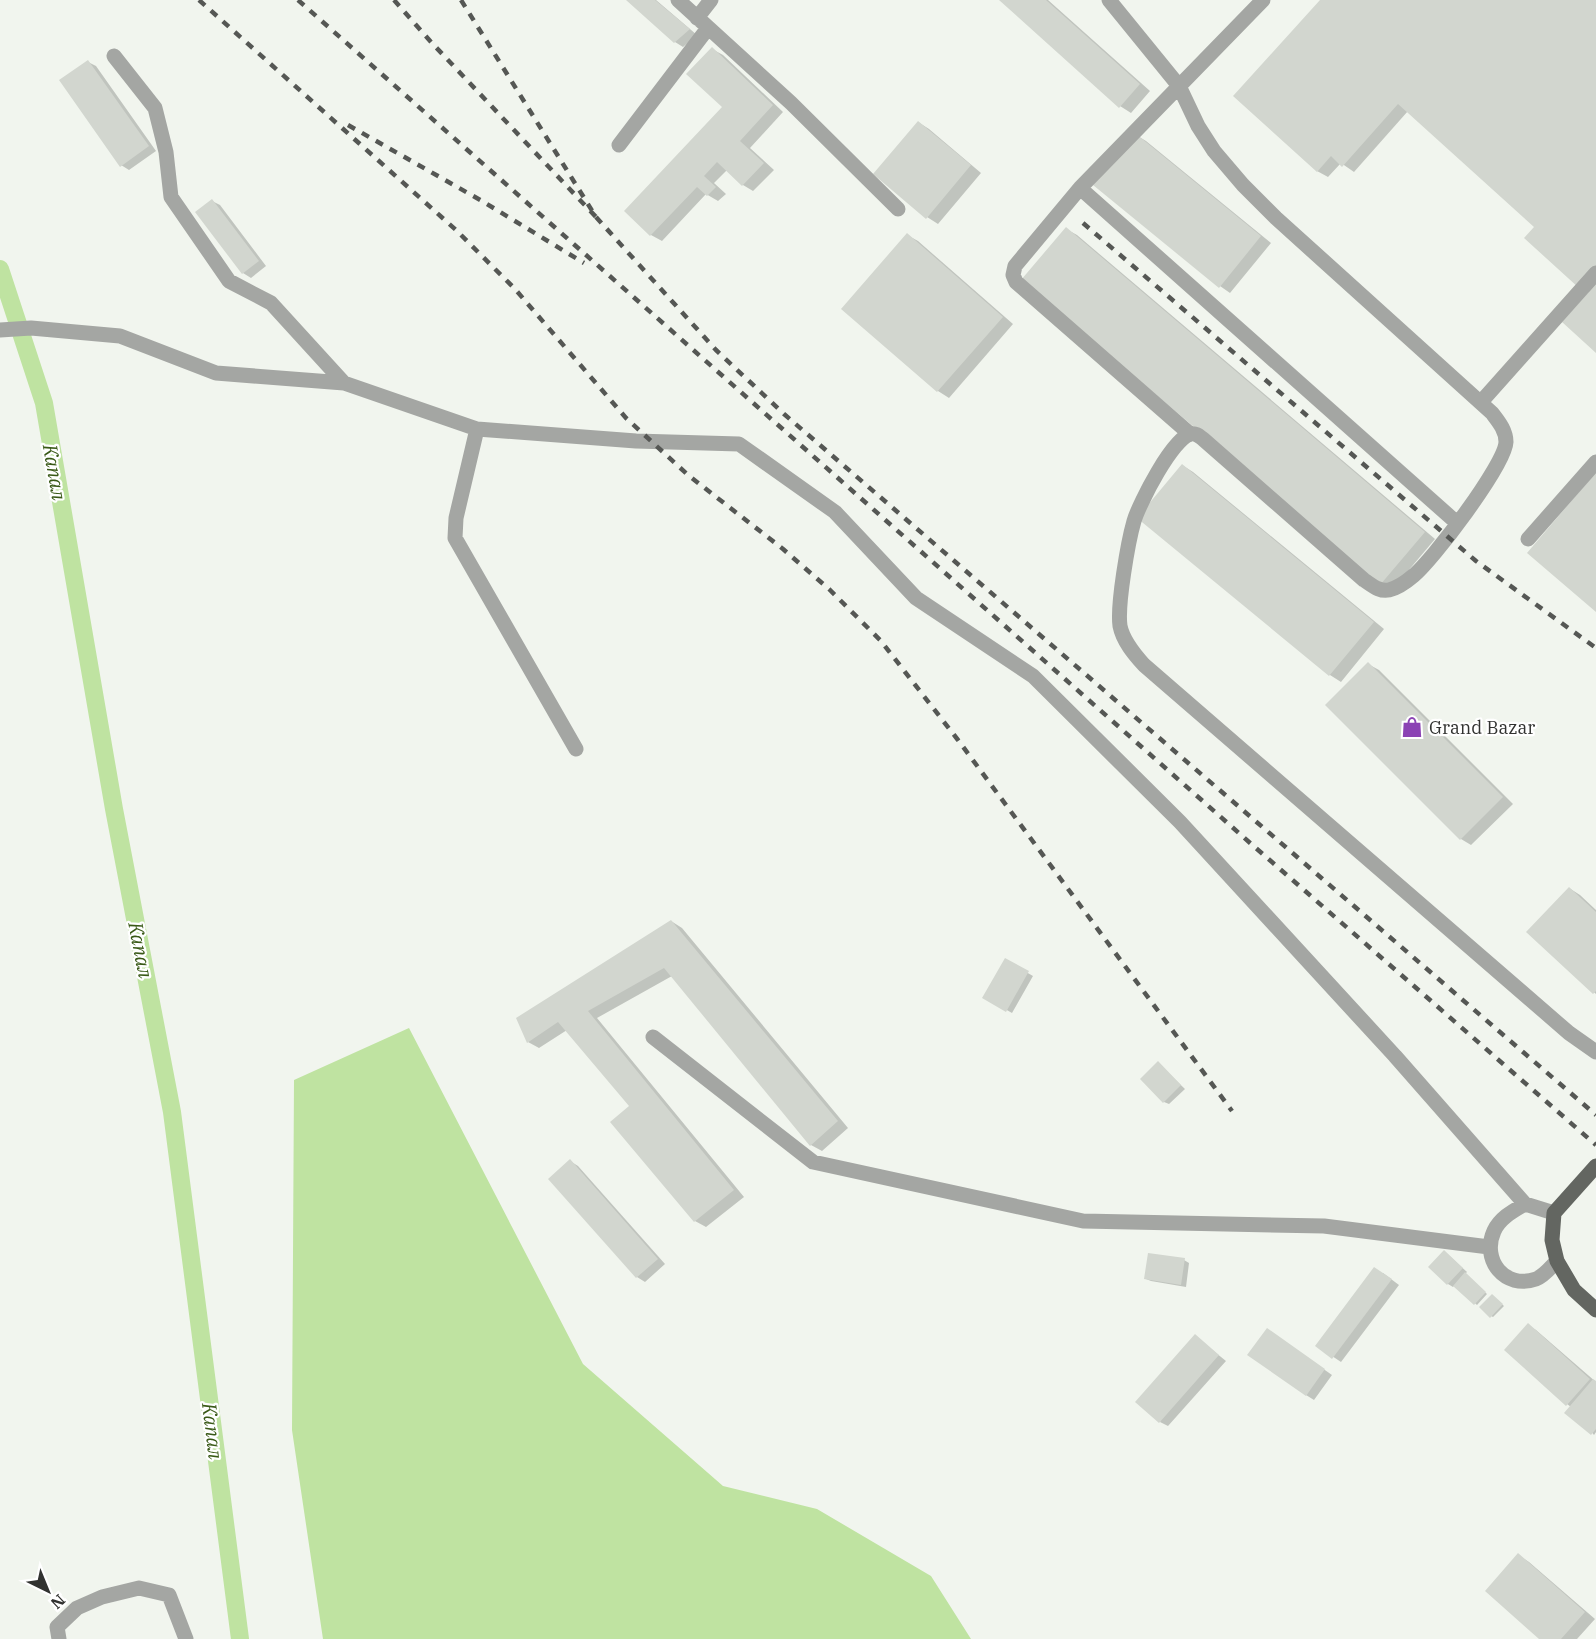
<svg xmlns="http://www.w3.org/2000/svg" width="1596" height="1639" font-family="'IBM Plex Serif',serif">
	<style>
		.water { fill: #bfe3a1 }
		.shadow { fill: #0003 }
		.lines { fill: none; stroke-linecap: round; stroke-linejoin: round }
		.canal { stroke: #bfe3a1; stroke-width: 18 }
		.building { fill: #d2d6cf }
		.minor { stroke: #a4a6a3; stroke-width: 15 }
		.major { stroke: #636661; stroke-width: 15 }
		.rail { stroke: #555754; stroke-width: 4.5; stroke-dasharray: 8 8; stroke-linecap: butt }
		.labels { text-anchor: middle; dominant-baseline: central; stroke-width: 4.5; stroke-linejoin: round; paint-order: stroke }
		.poi-label { font-size: 18px; fill: #313230; stroke: #fff; text-anchor: start }
		.water-label { font-size: 20px; font-style: italic; fill: #395917; stroke: #fff }
	</style>
	<rect width="100%" height="100%" fill="#f1f5ee"/>
	<path class="water" d="M 409,1028 L 583,1364 L 723,1486 L 817,1509 L 931,1576 L 971,1639 L 323,1639 L 292,1430 L 294,1080 Z"/>
	<path class="shadow" d="M 627,0 L 656,0 L 697,35 L 683,47 L 675,42 Z
		M 1001,0 L 1048,0 L 1150,91 L 1131,113 L 1120,106 Z
		M 1322,0 L 1596,0 L 1596,351 L 1590,293 L 1536,227 L 1408,111 L 1354,172 L 1341,163 L 1328,177 L 1317,171 Z
		M 712,49 L 723,55 L 783,112 L 750,148 L 774,170 L 753,191 L 743,185 L 727,170 L 714,183 L 726,194 L 718,201 L 706,194 L 662,241 L 651,235 L 626,211 L 724,107 Z
		M 88,62 L 96,66 L 156,151 L 129,170 L 121,165 Z
		M 918,122 L 929,129 L 981,173 L 938,224 L 927,217 Z
		M 1136,135 L 1146,141 L 1271,243 L 1230,293 L 1220,286 Z
		M 212,201 L 220,205 L 266,266 L 251,278 L 243,273 Z
		M 1066,229 L 1077,235 L 1435,539 L 1392,590 L 1381,584 Z
		M 907,235 L 918,241 L 1013,324 L 949,398 L 938,391 L 843,309 Z
		M 1182,465 L 1193,472 L 1384,629 L 1341,682 L 1330,675 L 1139,518 Z
		M 1368,664 L 1379,670 L 1513,804 L 1471,845 L 1461,839 Z
		M 1569,888 L 1580,895 L 1596,910 L 1596,994 L 1528,932 Z
		M 671,921 L 682,928 L 848,1128 L 822,1151 L 811,1145 L 672,976 L 597,1018 L 744,1197 L 706,1227 L 695,1221 L 631,1106 L 567,1030 L 539,1048 L 528,1042 Z
		M 1005,960 L 1033,976 L 1012,1013 L 984,997 Z
		M 1158,1063 L 1185,1089 L 1169,1104 L 1164,1102 Z
		M 570,1161 L 578,1166 L 665,1264 L 645,1282 L 637,1277 L 550,1179 Z
		M 1445,1252 L 1467,1272 L 1465,1274 L 1487,1294 L 1477,1305 L 1455,1285 L 1453,1287 L 1448,1284 L 1430,1267 Z
		M 1184,1260 L 1189,1263 L 1186,1287 L 1151,1281 L 1146,1279 Z
		M 1383,1273 L 1399,1285 L 1341,1362 L 1317,1346 Z
		M 1494,1297 L 1504,1306 L 1493,1317 L 1491,1316 Z
		M 1528,1325 L 1536,1330 L 1596,1382 L 1596,1432 L 1594,1435 L 1571,1407 L 1567,1404 Z
		M 1275,1335 L 1332,1375 L 1314,1400 L 1306,1395 Z
		M 1195,1336 L 1226,1361 L 1168,1426 L 1160,1422 Z
		M 1518,1555 L 1529,1562 L 1595,1619 L 1577,1639 L 1542,1639 Z"/>
	<g class="lines">
		<path class="canal" d="M 0,269 L 44,403 L 114,809 L 172,1112 L 240,1639"/>
	</g>
	<path class="building" d="M 626,0 L 655,0 L 690,29 L 674,43 Z
		M 999,0 L 1046,0 L 1140,84 L 1119,108 Z
		M 1320,0 L 1596,0 L 1596,269 L 1579,288 L 1524,238 L 1534,227 L 1398,104 L 1342,167 L 1331,156 L 1317,172 L 1233,96 Z
		M 712,47 L 773,105 L 740,141 L 764,163 L 742,186 L 717,162 L 704,176 L 716,187 L 707,196 L 697,187 L 650,236 L 624,211 L 722,107 L 686,74 Z
		M 88,60 L 149,146 L 120,167 L 59,80 Z
		M 918,121 L 971,165 L 926,219 L 873,174 Z
		M 1135,133 L 1261,236 L 1219,288 L 1093,185 Z
		M 212,199 L 259,261 L 242,274 L 195,212 Z
		M 1066,227 L 1425,532 L 1380,585 L 1021,280 Z
		M 907,233 L 1003,317 L 937,392 L 841,309 Z
		M 1596,284 L 1596,353 L 1562,322 Z
		M 1182,464 L 1374,622 L 1329,676 L 1137,518 Z
		M 1596,472 L 1596,612 L 1527,553 Z
		M 1368,662 L 1503,797 L 1460,840 L 1325,705 Z
		M 1569,887 L 1596,912 L 1596,991 L 1593,994 L 1526,932 Z
		M 671,920 L 838,1121 L 810,1146 L 664,968 L 588,1011 L 734,1190 L 694,1222 L 610,1122 L 629,1106 L 558,1022 L 527,1043 L 516,1018 Z
		M 1005,958 L 1029,971 L 1006,1012 L 982,998 Z
		M 1158,1061 L 1181,1085 L 1163,1103 L 1140,1079 Z
		M 570,1159 L 658,1259 L 636,1278 L 548,1179 Z
		M 1444,1250 L 1463,1268 L 1447,1285 L 1428,1267 Z
		M 1148,1253 L 1185,1258 L 1181,1285 L 1144,1279 Z
		M 1374,1267 L 1392,1279 L 1332,1359 L 1315,1346 Z
		M 1465,1272 L 1486,1292 L 1474,1305 L 1453,1286 Z
		M 1492,1294 L 1503,1304 L 1490,1318 L 1479,1307 Z
		M 1528,1323 L 1590,1379 L 1566,1406 L 1504,1350 Z
		M 1267,1328 L 1325,1369 L 1306,1396 L 1247,1355 Z
		M 1195,1334 L 1219,1355 L 1159,1423 L 1135,1402 Z
		M 1593,1379 L 1596,1381 L 1596,1429 L 1591,1435 L 1564,1413 Z
		M 1518,1553 L 1585,1612 L 1561,1639 L 1539,1639 L 1485,1591 Z"/>
	<g class="lines">
		<path class="minor" d="M 678,0 L 791,103 L 898,209
			M 1109,0 L 1179,86 L 1198,126 L 1214,151 L 1243,185 L 1276,218 L 1492,413 C 1498,421 1506,430 1506,442 C 1505,465 1432,561 1413,576 C 1406,582 1397,588 1389,590 C 1379,592 1372,585 1364,580 L 1203,439 C 1199,436 1196,433 1191,434 C 1173,437 1139,504 1134,521 C 1128,542 1117,605 1120,626 C 1123,641 1134,654 1144,665 L 1569,1033 L 1596,1052
			M 697,18 L 711,0
			M 114,56 L 155,108 L 166,152 L 171,197 L 229,281 L 271,303 L 344,383
			M 619,145 L 708,28
			M 1080,188 L 1457,523
			M 0,330 L 31,328 L 120,336 L 216,373 L 344,383 L 477,429 L 636,441 L 739,444 L 835,512 L 916,598 L 1033,676 L 1180,822 L 1395,1056 L 1525,1204 L 1554,1213
			M 1481,402 L 1596,273
			M 477,429 L 456,518 L 455,538 L 576,749
			M 1190,434 L 1016,282 L 1013,275 L 1015,266 L 1080,188 L 1263,0
			M 1528,539 L 1596,462
			M 653,1037 L 813,1162 L 1083,1221 L 1324,1226 L 1489,1247
			M 1525,1204 C 1513,1211 1500,1218 1494,1231 C 1481,1260 1505,1290 1536,1279 C 1544,1276 1551,1267 1557,1261
			M 59,1639 L 57,1627 L 77,1608 L 102,1597 L 139,1588 L 169,1595 L 186,1639"/>
		<path class="major" d="M 1596,1166 L 1554,1213 L 1552,1240 L 1557,1261 L 1574,1290 L 1596,1310"/>
		<path class="rail" d="M 199,0 L 456,230 L 515,289 L 626,418 L 688,475 L 783,549 L 829,589 L 881,641 L 958,740 L 1232,1111
			M 298,0 L 1249,842 L 1596,1145
			M 394,0 L 431,42 L 596,217 L 461,0
			M 348,125 L 482,201 L 584,263
			M 596,217 L 716,350 L 784,414 L 1596,1115
			M 1083,223 L 1476,561 L 1596,648"/>
	</g>
	<defs>
		<symbol id="shop-bare" viewBox="-9 -9 18 18"><path d="M-5-2.5h2.3a2.7 3.5 0 0 1 5.4 0H5L5.5 6h-11ZM-1.5-2.5h3a1.5 2.3 0 0 0-3 0Z" fill="#8b42b4" stroke="#fff" stroke-width="2.5" paint-order="stroke"/></symbol>
	</defs>
	<g fill-rule="evenodd">
		<use href="#shop-bare" x="1397" y="712" width="30" height="30"/>
	</g>
	<g class="labels">
		<g class="poi-label">
			<text x="1429" y="727">Grand Bazar</text>
		</g>
		<g class="water-label">
			<text transform="translate(55 472) rotate(80)">Капал</text>
			<text transform="translate(141 950) rotate(79)">Капал</text>
			<text transform="translate(213 1431) rotate(83)">Капал</text>
		</g>
	</g>
	<g transform="translate(48 1591) rotate(137)" stroke="#ffffff" stroke-width="4.5" paint-order="stroke">
	<path d="M0-4.5L10 22L0 15L-10 22Z" fill="#313230"/>
	<text y="-9" font-size="16" font-weight="bold" text-anchor="middle" fill="#313230">N</text>
	</g>
</svg>
